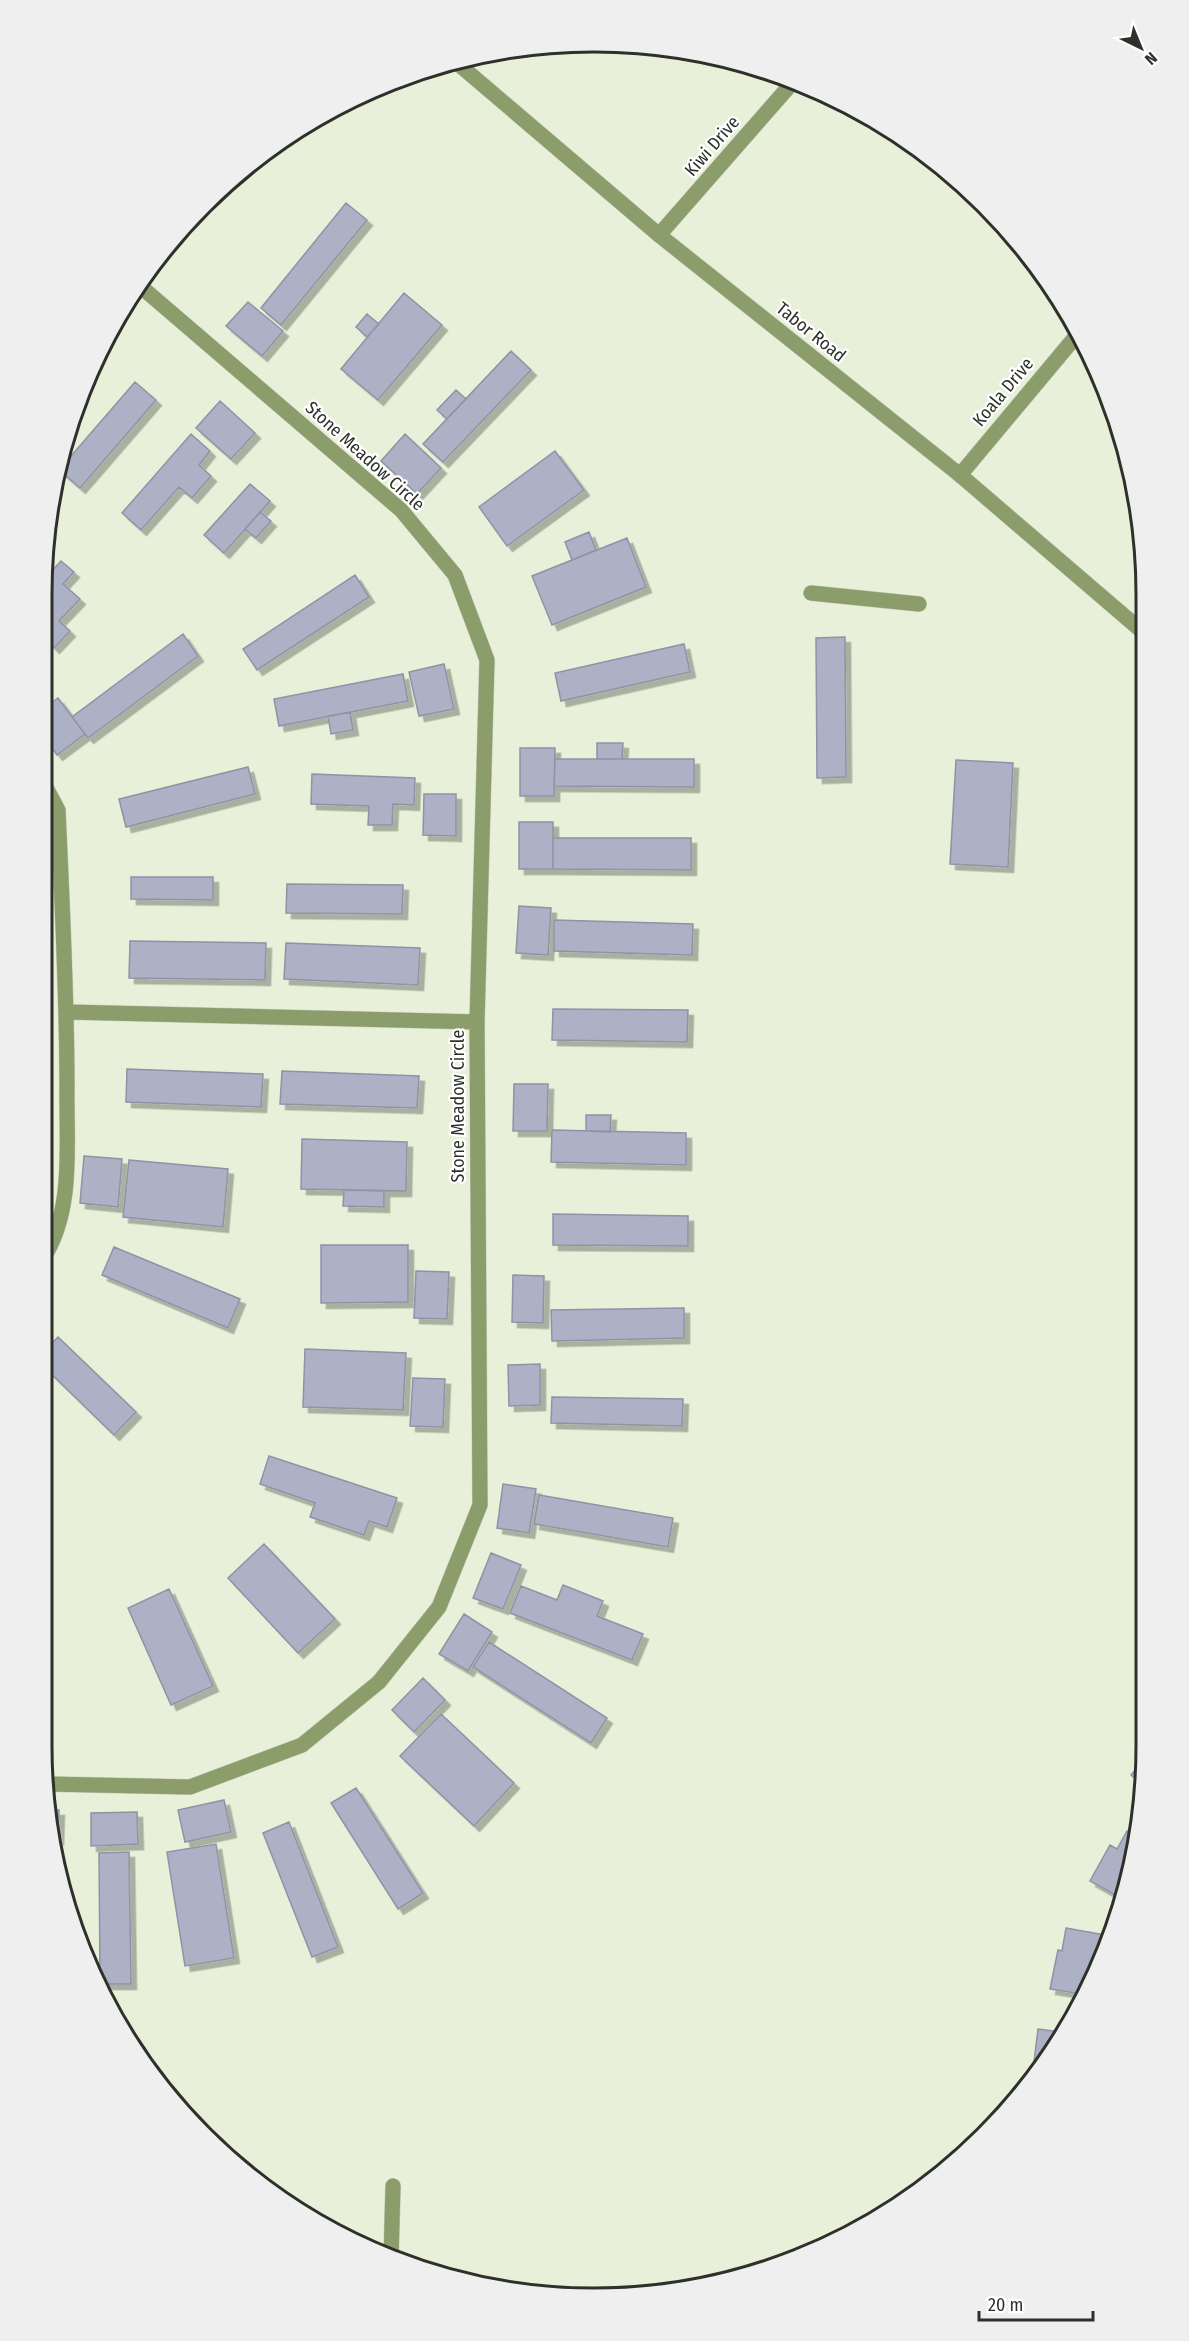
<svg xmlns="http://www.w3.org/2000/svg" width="1189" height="2341" font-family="'Fira Sans Condensed',sans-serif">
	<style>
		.building { fill: #acb1c6; stroke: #8e93a6; stroke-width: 1.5; filter: url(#shadow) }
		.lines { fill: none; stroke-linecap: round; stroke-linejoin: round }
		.service-casing { stroke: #c3cab7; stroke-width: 16 }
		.minor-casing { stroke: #c3cab7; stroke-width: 16 }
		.tertiary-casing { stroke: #c3cab7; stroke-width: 16 }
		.service { stroke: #8c9d6c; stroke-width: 15 }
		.minor { stroke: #8c9d6c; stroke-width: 15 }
		.tertiary { stroke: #8c9d6c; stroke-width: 15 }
		.labels { text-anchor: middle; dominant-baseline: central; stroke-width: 4.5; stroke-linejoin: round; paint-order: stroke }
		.street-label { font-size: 18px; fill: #2e3129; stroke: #fff }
		.rim { fill: none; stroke: #2e3129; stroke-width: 3 }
	</style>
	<defs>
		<filter id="shadow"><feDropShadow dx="5.5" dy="5.5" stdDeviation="0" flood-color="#0004"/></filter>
	</defs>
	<rect width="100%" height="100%" fill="#e8f0da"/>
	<path class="building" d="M 346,203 L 367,220 L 281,325 L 261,308 Z
		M 404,293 L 442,325 L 378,400 L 341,369 Z
		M 248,302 L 283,331 L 262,356 L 226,326 Z
		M 367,314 L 379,324 L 367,337 L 356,327 Z
		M 511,351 L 531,370 L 443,462 L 423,444 Z
		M 135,382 L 156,400 L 80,488 L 59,470 Z
		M 456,390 L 466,399 L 447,419 L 437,410 Z
		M 220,401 L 255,433 L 231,459 L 196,428 Z
		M 191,434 L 210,451 L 199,465 L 211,476 L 192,498 L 179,487 L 141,530 L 122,513 Z
		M 405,434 L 441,468 L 417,494 L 381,461 Z
		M 555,451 L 584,490 L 507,546 L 479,507 Z
		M 250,484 L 270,501 L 224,553 L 204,535 Z
		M 260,512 L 271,521 L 256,538 L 245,529 Z
		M 589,532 L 596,550 L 572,560 L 565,542 Z
		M 627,538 L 646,587 L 552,625 L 532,576 Z
		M 61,561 L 74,572 L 63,584 L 80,599 L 59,621 L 70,631 L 54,648 L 45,639 L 43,641 L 43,567 L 50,573 Z
		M 355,575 L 369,597 L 257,670 L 243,649 Z
		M 183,634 L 198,656 L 88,738 L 72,717 Z
		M 845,637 L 846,777 L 817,778 L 816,638 Z
		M 684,644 L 690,672 L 561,701 L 555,673 Z
		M 444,664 L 454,709 L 419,716 L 409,672 Z
		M 403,674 L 408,701 L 279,726 L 274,699 Z
		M 58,698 L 85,734 L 57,755 L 43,736 L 43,709 Z
		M 350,712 L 353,730 L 331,734 L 328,716 Z
		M 597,743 L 623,743 L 622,759 L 597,759 Z
		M 520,748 L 555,748 L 554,796 L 520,796 Z
		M 555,759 L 694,759 L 694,787 L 554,786 Z
		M 956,760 L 1013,763 L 1008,867 L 950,864 Z
		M 248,767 L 255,794 L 126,827 L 119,799 Z
		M 312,774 L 415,778 L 414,805 L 393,804 L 392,825 L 368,825 L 369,806 L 311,804 Z
		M 424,794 L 456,794 L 456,836 L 423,835 Z
		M 519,822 L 553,822 L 553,869 L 519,869 Z
		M 553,838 L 691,838 L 691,870 L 553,869 Z
		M 131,877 L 213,877 L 213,900 L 131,899 Z
		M 287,884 L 403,885 L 402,914 L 286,913 Z
		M 519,906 L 551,908 L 548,955 L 516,953 Z
		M 554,920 L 693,924 L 692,955 L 554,951 Z
		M 130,941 L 266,943 L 265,980 L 129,978 Z
		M 286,943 L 420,948 L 418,985 L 284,979 Z
		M 553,1009 L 688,1010 L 687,1042 L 552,1040 Z
		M 127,1069 L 263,1074 L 261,1107 L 126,1102 Z
		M 282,1071 L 419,1076 L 417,1108 L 280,1104 Z
		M 514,1084 L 548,1084 L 547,1131 L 513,1131 Z
		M 586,1115 L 611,1115 L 610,1132 L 586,1131 Z
		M 552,1130 L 686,1133 L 686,1165 L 551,1162 Z
		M 302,1139 L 407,1142 L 406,1191 L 301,1189 Z
		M 84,1156 L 122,1159 L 118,1207 L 80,1203 Z
		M 129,1160 L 228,1169 L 223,1227 L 123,1217 Z
		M 344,1190 L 384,1191 L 384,1207 L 343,1206 Z
		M 553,1214 L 688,1216 L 688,1246 L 553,1245 Z
		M 321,1245 L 408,1245 L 408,1302 L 321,1303 Z
		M 114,1247 L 240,1299 L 228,1328 L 102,1275 Z
		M 416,1271 L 449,1272 L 447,1319 L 414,1318 Z
		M 513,1275 L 544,1276 L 543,1323 L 512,1322 Z
		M 684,1308 L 684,1338 L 552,1341 L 551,1310 Z
		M 58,1337 L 136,1412 L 114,1435 L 42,1365 L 42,1354 Z
		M 305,1349 L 406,1353 L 403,1410 L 303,1407 Z
		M 540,1364 L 540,1405 L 509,1406 L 508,1365 Z
		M 413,1378 L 445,1379 L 443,1427 L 410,1426 Z
		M 552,1397 L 683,1399 L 682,1426 L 551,1423 Z
		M 269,1456 L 397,1498 L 387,1527 L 369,1521 L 364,1535 L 310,1517 L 315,1503 L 260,1484 Z
		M 503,1484 L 536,1489 L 529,1533 L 497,1528 Z
		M 539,1495 L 673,1518 L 668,1547 L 534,1524 Z
		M 264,1544 L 335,1619 L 298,1653 L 228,1578 Z
		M 491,1553 L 521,1565 L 503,1609 L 473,1598 Z
		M 563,1585 L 603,1601 L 597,1616 L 643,1634 L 632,1660 L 510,1613 L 521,1586 L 557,1600 Z
		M 169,1589 L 213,1686 L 171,1705 L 128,1608 Z
		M 464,1614 L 492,1632 L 468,1671 L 439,1654 Z
		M 489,1642 L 607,1718 L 591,1743 L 473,1667 Z
		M 423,1678 L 445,1700 L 414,1732 L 392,1710 Z
		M 441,1714 L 514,1783 L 474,1826 L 400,1756 Z
		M 1146,1758 L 1146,1782 L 1145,1787 L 1131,1775 Z
		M 356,1788 L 423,1893 L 398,1909 L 331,1803 Z
		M 224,1800 L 231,1832 L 185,1842 L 178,1810 Z
		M 53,1810 L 59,1810 L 58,1840 Z
		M 137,1812 L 138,1844 L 91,1846 L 91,1813 Z
		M 289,1822 L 338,1947 L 312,1957 L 263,1833 Z
		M 1127,1831 L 1137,1837 L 1128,1889 L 1124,1900 L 1090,1881 L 1110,1845 L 1117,1849 Z
		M 216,1844 L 234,1958 L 185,1966 L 167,1852 Z
		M 129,1852 L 131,1984 L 103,1984 L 100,1978 L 99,1853 Z
		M 1066,1928 L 1111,1936 L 1087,1995 L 1050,1989 L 1058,1950 L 1062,1951 Z
		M 1038,2029 L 1061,2032 L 1033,2070 Z"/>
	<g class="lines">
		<defs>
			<path id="service" d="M 811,593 L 919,604"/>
			<path id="minor" d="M 659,235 L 793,82
				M 960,475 L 1077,335
				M 67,1012 L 477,1022
				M 42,1260 C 75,1211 66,1143 67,1087 C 67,994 62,902 58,810 L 43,782
				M 48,1784 L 190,1787 L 302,1745 L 379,1682 L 439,1607 L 480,1505 L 477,1022 L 487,660 L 455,575 L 401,510 L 139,285
				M 391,2259 L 393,2186"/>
			<path id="tertiary" d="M 456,62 L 659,235 L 960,475 L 1143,632"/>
		</defs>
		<use href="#service" class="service-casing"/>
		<use href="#minor" class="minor-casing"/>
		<use href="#tertiary" class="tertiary-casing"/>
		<use href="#service" class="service"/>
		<use href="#minor" class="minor"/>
		<use href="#tertiary" class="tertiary"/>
	</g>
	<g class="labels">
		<g class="street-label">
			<text transform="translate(712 146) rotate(-49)">Kiwi Drive</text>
			<text transform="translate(811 332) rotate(39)">Tabor Road</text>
			<text transform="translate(1003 392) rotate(-50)">Koala Drive</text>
			<text transform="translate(365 456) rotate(42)">Stone Meadow Circle</text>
			<text transform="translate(458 1106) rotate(-90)">Stone Meadow Circle</text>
		</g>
	</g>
	<path d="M0 0H1189V2341H0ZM594 52H594A542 542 0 0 1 1136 594V1746A542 542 0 0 1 594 2288H594A542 542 0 0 1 52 1746V594A542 542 0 0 1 594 52Z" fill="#eeefee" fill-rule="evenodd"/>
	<path class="rim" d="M594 52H594A542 542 0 0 1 1136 594V1746A542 542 0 0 1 594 2288H594A542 542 0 0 1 52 1746V594A542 542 0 0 1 594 52Z"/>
	<g transform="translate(1141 48) rotate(137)" stroke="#ffffff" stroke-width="4.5" paint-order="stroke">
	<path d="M0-4.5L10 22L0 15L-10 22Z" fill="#2e3129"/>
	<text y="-9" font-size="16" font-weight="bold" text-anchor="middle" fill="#2e3129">N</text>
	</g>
	<path d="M979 2311v9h114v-9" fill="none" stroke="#2e3129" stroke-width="3"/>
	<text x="988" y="2311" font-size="18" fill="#2e3129" stroke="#ffffff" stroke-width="4.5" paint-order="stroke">20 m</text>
</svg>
